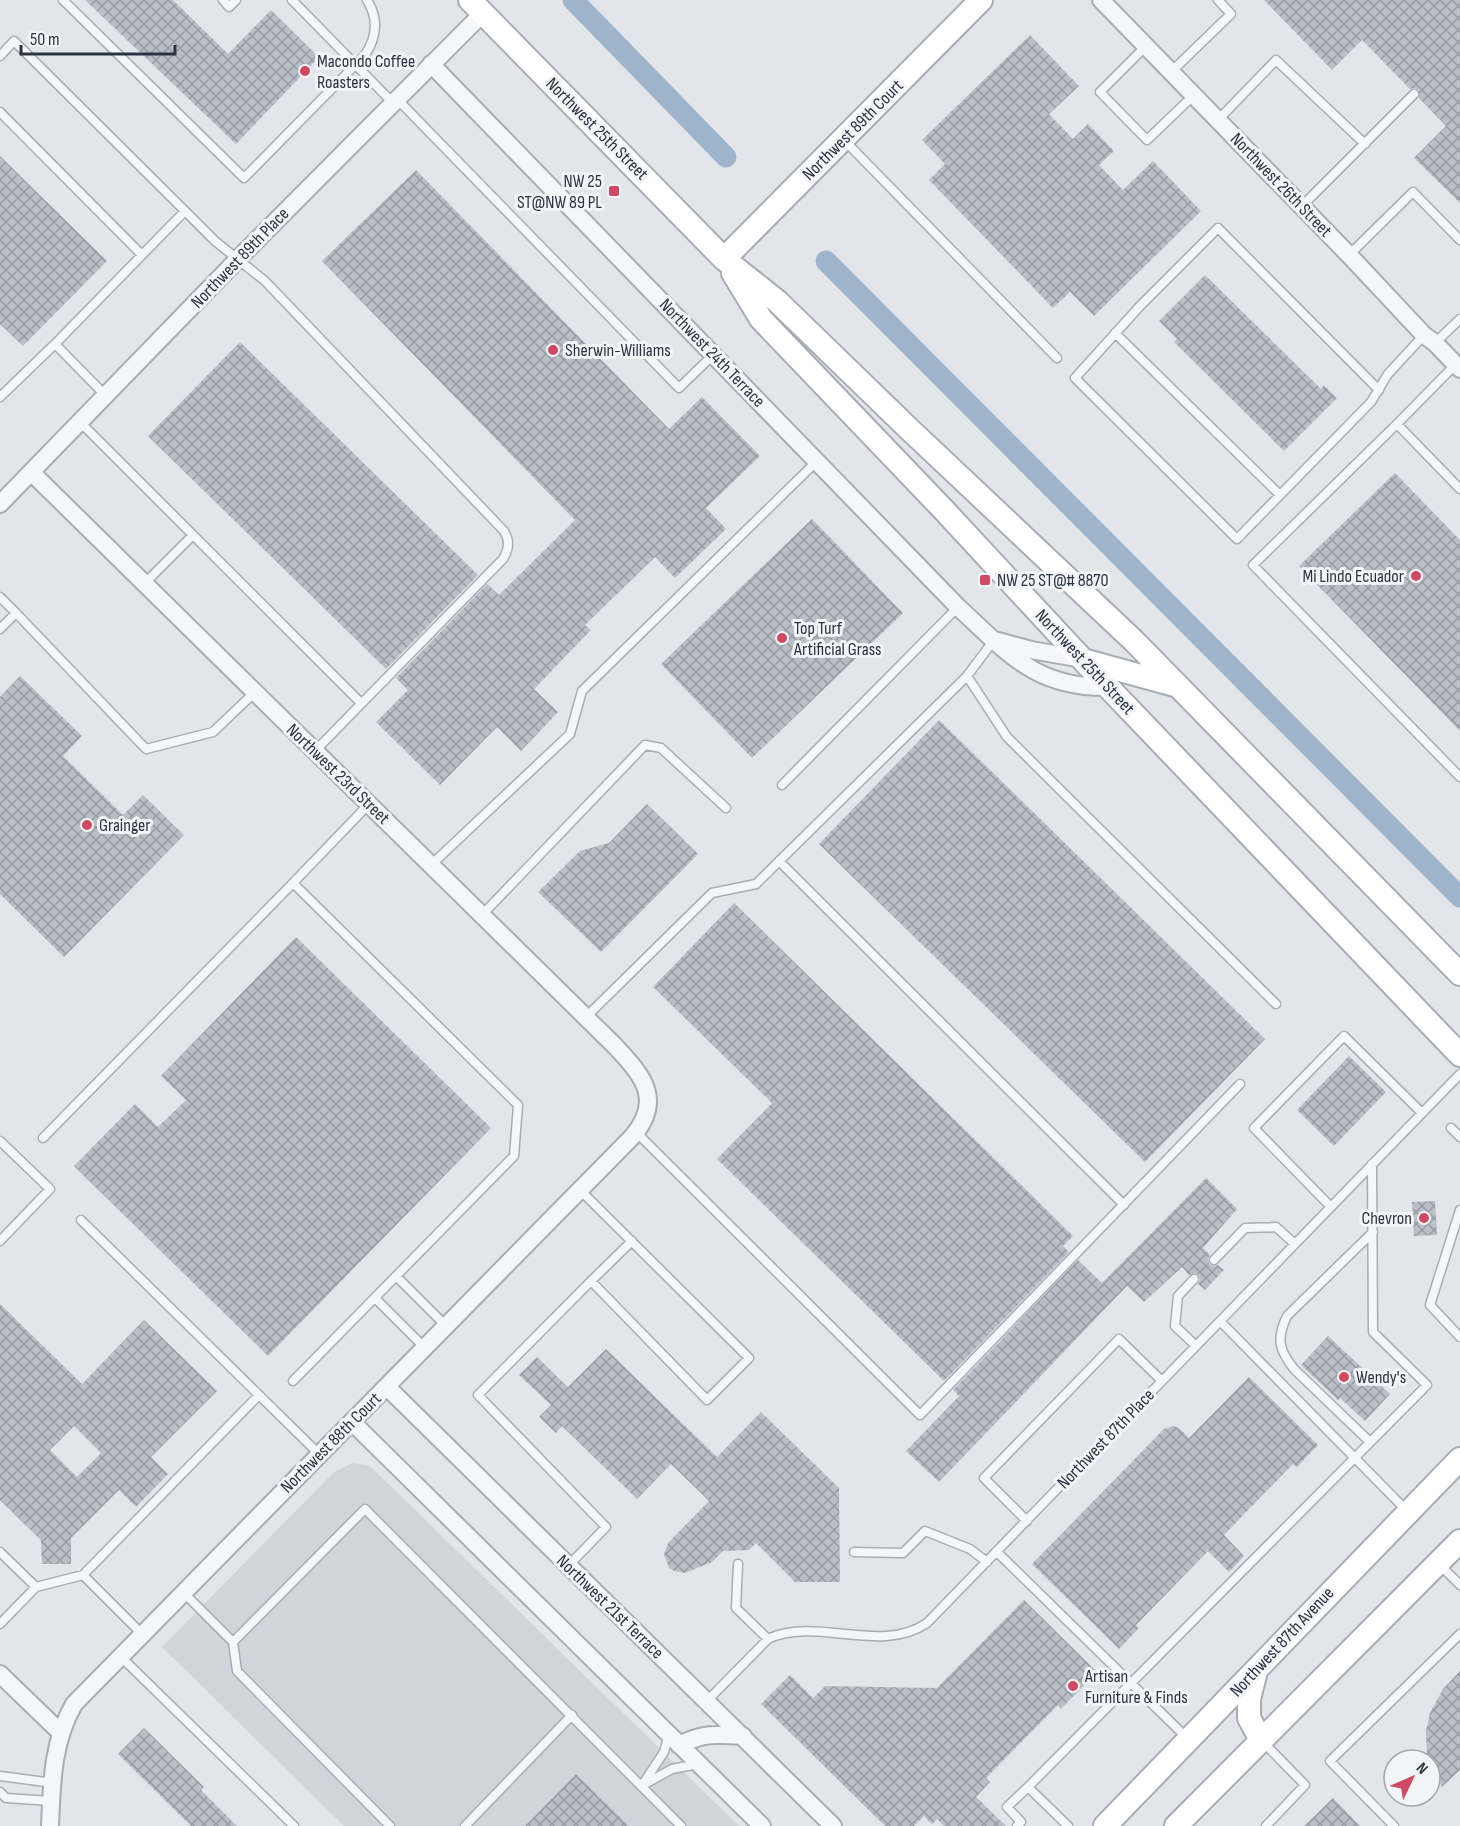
<svg xmlns="http://www.w3.org/2000/svg" width="1460" height="1826" font-family="'Sofia Sans Condensed',sans-serif">
	<style>
		.built { fill: #d0d5dc }
		.lines { fill: none; stroke-linecap: round; stroke-linejoin: round }
		.canal { stroke: #9db4ca; stroke-width: 21 }
		.building { fill: url(#building-cross-hatch); fill-rule: evenodd }
		.lane-casing { stroke: #a7adb4; stroke-width: 11 }
		.street-casing { stroke: #a7adb4; stroke-width: 20 }
		.secondary-casing { stroke: #a7adb4; stroke-width: 26 }
		.lane { stroke: #f5f6f9; stroke-width: 8 }
		.street { stroke: #f5f6f9; stroke-width: 16 }
		.secondary { stroke: #fff; stroke-width: 22 }
		.poi-dot { fill: #ce4961; stroke: #f2f4f8; stroke-width: 2 }
		.labels { text-anchor: middle; dominant-baseline: central; stroke-width: 6; stroke-linejoin: round; paint-order: stroke }
		.poi-label { font-size: 18px; fill: #2a3442; stroke: #f2f4f8; text-anchor: start }
		.street-label { font-size: 18px; fill: #2a3442; stroke: #f2f4f8 }
	</style>
	<defs>
		<pattern id="building-cross-hatch" width="8" height="8" patternUnits="userSpaceOnUse" patternTransform="scale(1.5)"><rect width="8" height="8" fill="#b9bfc7"/><path d="M0 0l8 8M0 8l8-8" fill="none" stroke="#979ca3"/></pattern>
	</defs>
	<rect width="100%" height="100%" fill="#e2e6ea"/>
	<path class="built" d="M 353,1463 L 370,1466 L 739,1826 L 344,1826 L 162,1647 L 334,1472 Z"/>
	<g class="lines">
		<path class="canal" d="M 573,0 L 726,157
			M 826,261 L 1460,897"/>
	</g>
	<path class="building" d="M 85,0 L 173,0 L 228,54 L 271,10 L 319,57 L 236,144 Z
		M 1264,0 L 1460,0 L 1460,203 L 1414,158 L 1446,126 L 1419,98 L 1419,90 L 1415,88 L 1410,89 L 1362,40 L 1332,70 Z
		M 1030,35 L 1079,86 L 1049,114 L 1073,139 L 1088,124 L 1114,151 L 1099,165 L 1123,190 L 1153,161 L 1201,211 L 1094,316 L 1070,292 L 1053,308 L 929,180 L 945,164 L 922,140 Z
		M 0,156 L 107,261 L 23,346 L 0,324 Z
		M 416,170 L 669,429 L 702,397 L 760,456 L 706,508 L 726,529 L 675,578 L 655,557 L 585,625 L 591,630 L 534,689 L 558,712 L 521,751 L 497,727 L 440,785 L 376,722 L 408,690 L 396,678 L 487,584 L 499,595 L 575,520 L 322,261 Z
		M 1205,275 L 1321,389 L 1324,385 L 1337,398 L 1284,451 L 1174,342 L 1177,339 L 1159,321 Z
		M 240,342 L 478,575 L 386,669 L 148,436 Z
		M 1395,473 L 1460,540 L 1460,731 L 1299,566 Z
		M 812,519 L 903,613 L 752,758 L 661,664 Z
		M 20,676 L 82,736 L 63,756 L 123,815 L 143,795 L 184,835 L 64,957 L 0,894 L 0,697 Z
		M 939,720 L 1265,1039 L 1145,1162 L 819,844 Z
		M 647,804 L 698,854 L 601,952 L 538,892 L 580,851 L 609,843 Z
		M 734,903 L 1073,1236 L 1063,1246 L 1069,1252 L 944,1381 L 717,1159 L 772,1103 L 653,987 Z
		M 296,937 L 491,1128 L 268,1356 L 74,1166 L 135,1104 L 158,1127 L 186,1100 L 161,1076 Z
		M 1349,1056 L 1386,1092 L 1334,1146 L 1297,1110 Z
		M 1206,1178 L 1237,1209 L 1203,1248 L 1210,1255 L 1208,1259 L 1209,1264 L 1213,1266 L 1218,1265 L 1224,1270 L 1205,1290 L 1198,1284 L 1200,1280 L 1199,1275 L 1195,1273 L 1189,1275 L 1182,1267 L 1144,1302 L 1127,1286 L 939,1482 L 906,1451 L 959,1396 L 953,1390 L 1078,1260 L 1102,1283 Z
		M 1435,1201 L 1437,1235 L 1414,1236 L 1412,1202 Z
		M 0,1304 L 82,1384 L 144,1320 L 217,1391 L 151,1457 L 168,1474 L 136,1507 L 119,1490 L 71,1538 L 71,1564 L 42,1564 L 41,1540 L 0,1500 ZM 74,1426 L 101,1453 L 77,1477 L 50,1450 Z
		M 1328,1336 L 1390,1394 L 1365,1421 L 1340,1398 L 1338,1400 L 1301,1365 Z
		M 606,1349 L 717,1457 L 761,1412 L 839,1488 L 840,1582 L 795,1582 L 756,1543 L 749,1550 L 723,1551 L 712,1562 L 685,1573 L 674,1571 L 669,1568 L 664,1554 L 668,1543 L 709,1501 L 671,1464 L 637,1499 L 562,1426 L 556,1433 L 539,1417 L 551,1405 L 519,1375 L 537,1357 L 568,1387 Z
		M 1249,1377 L 1318,1445 L 1297,1467 L 1293,1464 L 1224,1535 L 1244,1556 L 1229,1572 L 1208,1551 L 1136,1625 L 1139,1628 L 1119,1649 L 1032,1564 L 1164,1429 L 1173,1426 L 1179,1428 L 1189,1438 Z
		M 1024,1600 L 1097,1672 L 1061,1709 L 1058,1705 L 986,1778 L 990,1782 L 976,1797 L 1006,1826 L 944,1826 L 937,1819 L 932,1824 L 924,1816 L 914,1826 L 885,1826 L 761,1704 L 790,1675 L 813,1698 L 825,1686 L 937,1688 Z
		M 1460,1671 L 1460,1770 L 1442,1787 L 1427,1757 L 1426,1731 L 1430,1713 L 1443,1689 Z
		M 144,1728 L 204,1787 L 201,1790 L 237,1826 L 191,1826 L 118,1754 Z
		M 576,1774 L 629,1826 L 525,1826 Z
		M 1333,1798 L 1360,1826 L 1304,1826 Z"/>
	<g class="lines">
		<defs>
			<path id="lane" d="M 63,0 L 244,178 L 365,55 C 377,37 379,19 367,0
				M 223,0 L 229,7 L 236,0
				M 292,0 L 393,103
				M 1146,46 L 1100,92 L 1147,140 L 1194,95
				M 0,56 L 14,41 L 185,211 L 55,344
				M 1171,72 L 1231,14 L 1218,0
				M 397,99 L 679,388 L 713,355
				M 0,112 L 142,255
				M 1218,120 L 1276,60 L 1365,144
				M 844,140 L 1057,358
				M 1302,206 L 1414,94
				M 185,211 L 215,241 L 265,281 L 504,531 C 510,541 509,549 503,559 L 315,751
				M 1349,255 L 1413,192 L 1460,240
				M 1115,333 L 1280,495
				M 1435,343 L 1460,319
				M 1456,364 L 1397,424 L 1253,565 L 1460,777
				M 1379,390 L 1218,228 L 1140,306 L 1075,378 L 1237,539 L 1371,402 L 1388,374 L 1424,335
				M 0,397 L 55,344 L 106,396
				M 80,422 L 361,703
				M 1397,424 L 1460,489
				M 144,584 L 193,535
				M 0,597 L 16,613
				M 0,629 L 16,613 L 146,749 L 213,732 L 254,693
				M 967,676 L 1007,737 L 1276,1004
				M 782,785 L 958,607
				M 779,861 L 1124,1205
				M 431,865 L 570,734 L 582,691 L 817,461
				M 293,883 L 369,804
				M 482,915 L 645,745 L 661,748 L 726,808
				M 586,1017 L 712,893 L 756,884 L 967,676 L 994,640
				M 1451,1128 L 1460,1137
				M 636,1132 L 920,1415 L 1240,1084
				M 43,1138 L 293,883 L 518,1105 L 514,1156 L 293,1381
				M 0,1141 L 50,1189 L 0,1241
				M 1331,1207 L 1254,1128 L 1344,1036 L 1422,1113
				M 1460,1210 L 1430,1305 L 1460,1337
				M 81,1220 L 320,1455
				M 1214,1260 L 1245,1228 L 1276,1227 L 1295,1244
				M 397,1277 L 446,1326
				M 1194,1279 L 1178,1296 L 1175,1326 L 1196,1346
				M 591,1281 L 632,1241
				M 375,1298 L 425,1348
				M 1220,1321 L 1408,1512
				M 1370,1442 L 1294,1369 C 1279,1350 1276,1339 1287,1316 L 1373,1232
				M 1027,1521 L 984,1478 L 1119,1339 L 1162,1381
				M 0,1552 L 36,1587 L 83,1575 L 142,1634
				M 854,1552 L 903,1553 L 925,1531 L 970,1549 L 987,1562
				M 997,1552 L 1187,1738
				M 738,1564 L 736,1608 L 768,1639
				M 1439,1564 L 1460,1585
				M 568,1566 L 606,1527 L 478,1395 L 591,1281 L 707,1400 L 749,1358 L 579,1189
				M 83,1575 L 259,1395
				M 183,1592 L 233,1642 L 365,1509 L 681,1826
				M 0,1624 L 36,1587
				M 233,1642 L 237,1671 L 390,1826
				M 120,1656 L 294,1826
				M 707,1701 L 768,1639 C 817,1616 880,1655 927,1623 L 1460,1074
				M 1263,1742 L 1305,1785 L 1266,1826
				M 0,1776 L 53,1783
				M 643,1784 L 664,1752 L 669,1735
				M 641,1786 L 672,1769 L 698,1764
				M 0,1792 L 6,1798 L 51,1801
				M 465,1826 L 572,1715
				M 1017,1826 L 1021,1822 L 1007,1807 L 1028,1787
				M 1068,1826 L 1028,1787 L 1427,1385 L 1373,1332 L 1372,1164
				M 1394,1826 L 1330,1761 L 1460,1634"/>
			<path id="street" d="M 1101,0 L 1349,255 L 1424,335 L 1435,343 L 1460,369
				M 431,64 L 958,607 C 1008,653 1035,688 1108,687
				M 31,472 L 615,1046 C 643,1076 664,1100 632,1137 L 74,1704 C 52,1743 52,1782 50,1826
				M 0,504 L 238,259 L 483,13
				M 998,641 L 1031,650 L 1083,659
				M 387,1387 L 833,1826
				M 352,1422 L 762,1826
				M 0,1674 L 60,1732
				M 679,1745 C 703,1733 716,1734 743,1736"/>
			<path id="secondary" d="M 470,0 L 724,259 L 777,301 L 908,428 L 1134,641 L 1460,974
				M 724,259 L 981,0
				M 733,273 L 761,319 L 941,507 L 1108,687 L 1460,1055
				M 1083,660 L 1178,686
				M 1256,1671 L 1249,1699 L 1249,1718 L 1261,1740
				M 1105,1826 L 1460,1459
				M 1176,1826 L 1460,1541"/>
		</defs>
		<use href="#lane" class="lane-casing"/>
		<use href="#street" class="street-casing"/>
		<use href="#secondary" class="secondary-casing"/>
		<use href="#lane" class="lane"/>
		<use href="#street" class="street"/>
		<use href="#secondary" class="secondary"/>
	</g>
	<g class="poi-dot">
		<circle cx="305" cy="71" r="6"/>
		<rect x="608" y="185" width="12" height="12" rx="3"/>
		<circle cx="553" cy="350" r="6"/>
		<circle cx="1416" cy="576" r="6"/>
		<rect x="979" y="574" width="12" height="12" rx="3"/>
		<circle cx="782" cy="638" r="6"/>
		<circle cx="87" cy="825" r="6"/>
		<circle cx="1424" cy="1218" r="6"/>
		<circle cx="1344" cy="1377" r="6"/>
		<circle cx="1073" cy="1686" r="6"/>
	</g>
	<g class="labels">
		<g class="poi-label">
			<text x="317" y="61">Macondo Coffee<tspan x="317" dy="21">Roasters</tspan></text>
			<text x="602" y="181" text-anchor="end">NW 25<tspan x="602" dy="21">ST@NW 89 PL</tspan></text>
			<text x="565" y="350">Sherwin-Williams</text>
			<text x="1404" y="576" text-anchor="end">Mi Lindo Ecuador</text>
			<text x="997" y="580">NW 25 ST@# 8870</text>
			<text x="794" y="628">Top Turf<tspan x="794" dy="21">Artificial Grass</tspan></text>
			<text x="99" y="825">Grainger</text>
			<text x="1412" y="1218" text-anchor="end">Chevron</text>
			<text x="1356" y="1377">Wendy's</text>
			<text x="1085" y="1676">Artisan<tspan x="1085" dy="21">Furniture &amp; Finds</tspan></text>
		</g>
		<g class="street-label">
			<text transform="translate(597 129) rotate(45)">Northwest 25th Street</text>
			<text transform="translate(853 130) rotate(-45)">Northwest 89th Court</text>
			<text transform="translate(1281 185) rotate(46)">Northwest 26th Street</text>
			<text transform="translate(240 258) rotate(-46)">Northwest 89th Place</text>
			<text transform="translate(712 353) rotate(46)">Northwest 24th Terrace</text>
			<text transform="translate(1085 662) rotate(47)">Northwest 25th Street</text>
			<text transform="translate(338 774) rotate(44)">Northwest 23rd Street</text>
			<text transform="translate(1106 1439) rotate(-46)">Northwest 87th Place</text>
			<text transform="translate(331 1443) rotate(-45)">Northwest 88th Court</text>
			<text transform="translate(610 1607) rotate(44)">Northwest 21st Terrace</text>
			<text transform="translate(1282 1642) rotate(-47)">Northwest 87th Avenue</text>
		</g>
	</g>
	<g transform="translate(1412 1778) rotate(46)"><circle r="28" fill="#f2f4f8" stroke="#a2a7af" stroke-width="1.5"/>
	<path d="M0-4.5L10 22L0 15L-10 22Z" fill="#ce4961"/>
	<text y="-9" font-size="16" font-weight="bold" text-anchor="middle" fill="#2a3442">N</text>
	</g>
	<path d="M21 45v9h154v-9" fill="none" stroke="#2a3442" stroke-width="3"/>
	<text x="30" y="45" font-size="18" fill="#2a3442" stroke="#f2f4f8" stroke-width="4.5" paint-order="stroke">50 m</text>
</svg>
